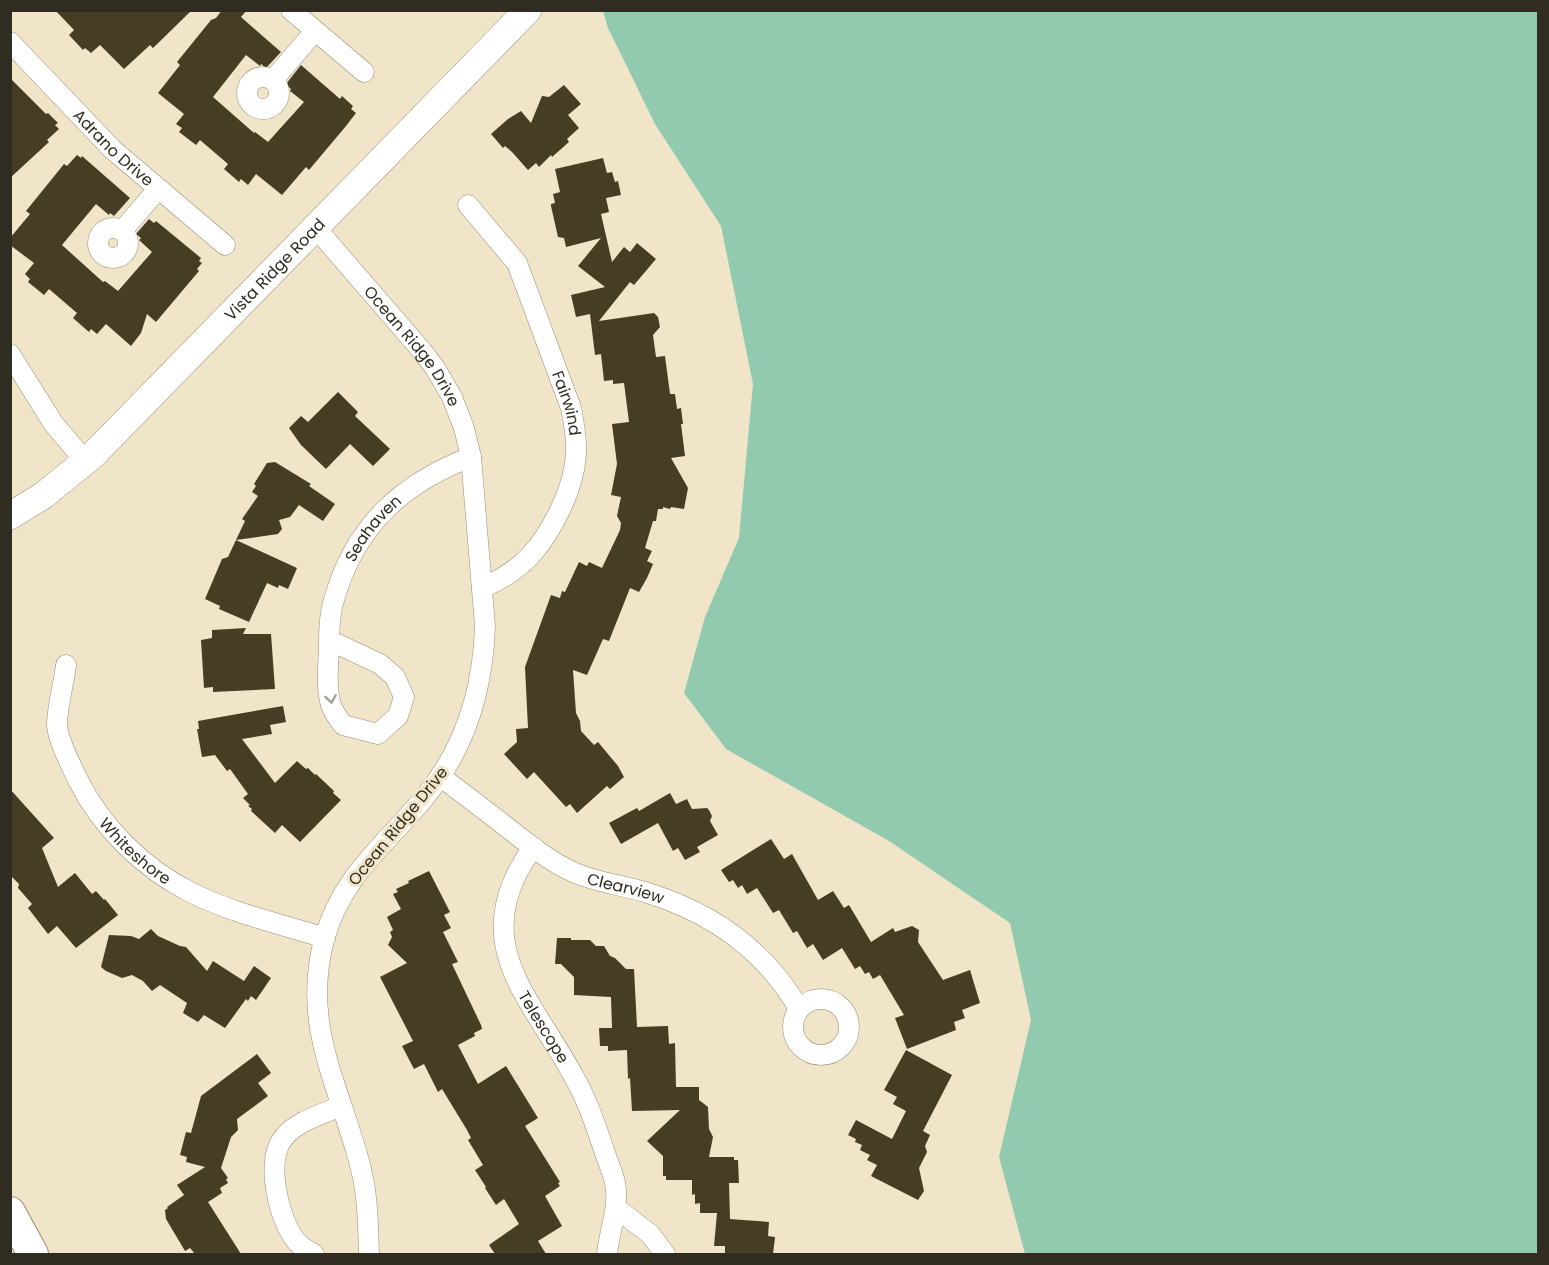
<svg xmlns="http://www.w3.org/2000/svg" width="1549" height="1265" font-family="Poppins,sans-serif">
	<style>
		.green { fill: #91caaf }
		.building { fill: #463d25 }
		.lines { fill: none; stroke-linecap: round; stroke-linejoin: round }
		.street-casing { stroke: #978d72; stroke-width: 21 }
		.secondary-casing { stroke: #978d72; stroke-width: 28 }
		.primary-casing { stroke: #978d72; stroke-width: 32 }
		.street { stroke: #fff; stroke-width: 20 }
		.secondary { stroke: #fff; stroke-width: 27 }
		.primary { stroke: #fff; stroke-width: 30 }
		.oneway { stroke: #a2a09b }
		.labels { text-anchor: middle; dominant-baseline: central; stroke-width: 6; stroke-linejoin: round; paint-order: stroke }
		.street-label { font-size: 16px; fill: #302c21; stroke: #f0e5c9 }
	</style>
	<rect width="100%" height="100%" fill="#f0e5c9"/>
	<path class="green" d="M 603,11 L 1538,11 L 1538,1254 L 1025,1254 L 999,1157 L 1031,1020 L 1010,923 L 889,841 L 726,749 L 684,693 L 705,617 L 739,538 L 753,384 L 721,226 L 655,124 L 608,28 Z"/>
	<path class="building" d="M 55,10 L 192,10 L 153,48 L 150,45 L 124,69 L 100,45 L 91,53 L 85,48 L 83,50 L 69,35 L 74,30 Z
		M 222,10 L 247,10 L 241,17 L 281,52 L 266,68 L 261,64 L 260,66 L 246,55 L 213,97 L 254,133 L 255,132 L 268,142 L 304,102 L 290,91 L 291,89 L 286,84 L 301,65 L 340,99 L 342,96 L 353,106 L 351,109 L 356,113 L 346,126 L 309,170 L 306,167 L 282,195 L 256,174 L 248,185 L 241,179 L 239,182 L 224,169 L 228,164 L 200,140 L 196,145 L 179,132 L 182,128 L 176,124 L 184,114 L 158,93 L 180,65 L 177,62 L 211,20 L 216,18 Z
		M 10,78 L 46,114 L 48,113 L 58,123 L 55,125 L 59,129 L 47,140 L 49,142 L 10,178 Z
		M 564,85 L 581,104 L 568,115 L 579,128 L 567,139 L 569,142 L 552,157 L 551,155 L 539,167 L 536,163 L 528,170 L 512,152 L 505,146 L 503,148 L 491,134 L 508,119 L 521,111 L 531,123 L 542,96 L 549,97 Z
		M 77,155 L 81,158 L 82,156 L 130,198 L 114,216 L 110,213 L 109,215 L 96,204 L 62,245 L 103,282 L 105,281 L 118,291 L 152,252 L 139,240 L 141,238 L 136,234 L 149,219 L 154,223 L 156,221 L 201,258 L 199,261 L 202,263 L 197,269 L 199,271 L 156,322 L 147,314 L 141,333 L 131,346 L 106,324 L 97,334 L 91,329 L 89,332 L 73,318 L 77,313 L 49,289 L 44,295 L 28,282 L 30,279 L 25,274 L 34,263 L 10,245 L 10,238 L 30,214 L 26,211 L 64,164 L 67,166 Z
		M 603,158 L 607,173 L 612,172 L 615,182 L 618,181 L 621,195 L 606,198 L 609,212 L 601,214 L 612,262 L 624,247 L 630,252 L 637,243 L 656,259 L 634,285 L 630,282 L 599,321 L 654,313 L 658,317 L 660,327 L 653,335 L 656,357 L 665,356 L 670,394 L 675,394 L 677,409 L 681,408 L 683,424 L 681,424 L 685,456 L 671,458 L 688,488 L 684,509 L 671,507 L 670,509 L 663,507 L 663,509 L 658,509 L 656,521 L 653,521 L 645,548 L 652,551 L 647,561 L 653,564 L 647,578 L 639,592 L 630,588 L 609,641 L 603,639 L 587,675 L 573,670 L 576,713 L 580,721 L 581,731 L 594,745 L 598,742 L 618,766 L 624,777 L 610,789 L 607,786 L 577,813 L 570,804 L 566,807 L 534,772 L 527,779 L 504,754 L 517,742 L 516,729 L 528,728 L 525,667 L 551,595 L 560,598 L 562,591 L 565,592 L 579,562 L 587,566 L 589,562 L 602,568 L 620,530 L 621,523 L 617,516 L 621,497 L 611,495 L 617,464 L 612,424 L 629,422 L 624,383 L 613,384 L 613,380 L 604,381 L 601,354 L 595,355 L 590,314 L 576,317 L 571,295 L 605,287 L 578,266 L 601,238 L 566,247 L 564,238 L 558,237 L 551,206 L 551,204 L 555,203 L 553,194 L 560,192 L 555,169 Z
		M 338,392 L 358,412 L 355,416 L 390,449 L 373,466 L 350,444 L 326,469 L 301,445 L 289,428 L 301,416 L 308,422 Z
		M 275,462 L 311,484 L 309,486 L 335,504 L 323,521 L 299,505 L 290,517 L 279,520 L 282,529 L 278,534 L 236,540 L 245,521 L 242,519 L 258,496 L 252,492 L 256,486 L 254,484 L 267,463 Z
		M 236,540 L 297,568 L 288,589 L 279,585 L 278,588 L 267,583 L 249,622 L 219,609 L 220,606 L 205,599 L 222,559 L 228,557 Z
		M 246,628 L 243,634 L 271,634 L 275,689 L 213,692 L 213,687 L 204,688 L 201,640 L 212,638 L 212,630 Z
		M 283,706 L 286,722 L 270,725 L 272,734 L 242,739 L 275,783 L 297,761 L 306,769 L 308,768 L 315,775 L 316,774 L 334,791 L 333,793 L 341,800 L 300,842 L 282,825 L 275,833 L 251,811 L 252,809 L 248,806 L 250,805 L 243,798 L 248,794 L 230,769 L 227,771 L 215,755 L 202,757 L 197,729 L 199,729 L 198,721 Z
		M 10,789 L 54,838 L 42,848 L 58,887 L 75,873 L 92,894 L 96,891 L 104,900 L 105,899 L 118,915 L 76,948 L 57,926 L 48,934 L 28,908 L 32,904 L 18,888 L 19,884 L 10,875 Z
		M 670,793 L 676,804 L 687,799 L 692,809 L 707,808 L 709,810 L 712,816 L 710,821 L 718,835 L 697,847 L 700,852 L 685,860 L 678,848 L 673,851 L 658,823 L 621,844 L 609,823 L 637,808 L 639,811 Z
		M 771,839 L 784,859 L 792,854 L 818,900 L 833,891 L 844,908 L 849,905 L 871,942 L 893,928 L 895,932 L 912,926 L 919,930 L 918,942 L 943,980 L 970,970 L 980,1003 L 962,1010 L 965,1018 L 954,1022 L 956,1030 L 907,1049 L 895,1018 L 904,1015 L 880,975 L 873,979 L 869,972 L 865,974 L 860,966 L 855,969 L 842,948 L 823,960 L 813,944 L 807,948 L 797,931 L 793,933 L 779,910 L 773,913 L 757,888 L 747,894 L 742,885 L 738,888 L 733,880 L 729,882 L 721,870 Z
		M 429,871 L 450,912 L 444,915 L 451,928 L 443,932 L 458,962 L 452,964 L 481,1025 L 482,1029 L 474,1033 L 475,1036 L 458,1045 L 478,1084 L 506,1066 L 538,1118 L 525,1126 L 560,1182 L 558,1183 L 560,1186 L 545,1196 L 562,1226 L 538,1241 L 546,1254 L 495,1254 L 489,1245 L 519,1224 L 504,1199 L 496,1205 L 485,1188 L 486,1187 L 475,1170 L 483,1165 L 468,1140 L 471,1138 L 467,1130 L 442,1089 L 438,1092 L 424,1064 L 414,1069 L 402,1046 L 413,1041 L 380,977 L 407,963 L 388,945 L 392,937 L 390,932 L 393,930 L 387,917 L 401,909 L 393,894 L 398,892 L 396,889 L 409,883 L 408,881 Z
		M 151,929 L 158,936 L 180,946 L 186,947 L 207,971 L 213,961 L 244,981 L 254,966 L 271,978 L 256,1000 L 251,996 L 248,1001 L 246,999 L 225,1028 L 204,1015 L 198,1022 L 183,1013 L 187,1003 L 160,985 L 152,991 L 143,981 L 132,975 L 122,978 L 106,971 L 101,967 L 109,935 L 131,936 L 139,939 Z
		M 557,938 L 571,938 L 571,940 L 590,940 L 596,946 L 604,946 L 610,956 L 615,958 L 626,969 L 634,969 L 637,1027 L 668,1026 L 669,1044 L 675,1043 L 676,1087 L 699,1087 L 699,1100 L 708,1107 L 709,1129 L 713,1137 L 709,1157 L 734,1157 L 734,1160 L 738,1160 L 739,1183 L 729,1183 L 730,1219 L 769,1222 L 768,1236 L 775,1237 L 773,1254 L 725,1254 L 725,1246 L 714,1246 L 717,1213 L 700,1213 L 700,1203 L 695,1204 L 695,1194 L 692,1195 L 692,1180 L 666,1180 L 666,1176 L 663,1176 L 663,1156 L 647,1141 L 680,1110 L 632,1111 L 630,1078 L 628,1079 L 627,1050 L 608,1051 L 608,1046 L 600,1046 L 599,1028 L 612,1028 L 611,997 L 574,995 L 574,977 L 561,964 L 555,964 Z
		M 906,1050 L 952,1075 L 923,1131 L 930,1135 L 925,1146 L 927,1152 L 919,1168 L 924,1191 L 918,1200 L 871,1176 L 877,1165 L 867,1160 L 870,1155 L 860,1150 L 862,1145 L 855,1142 L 856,1139 L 848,1135 L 856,1120 L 892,1139 L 906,1111 L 893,1104 L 897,1097 L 884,1090 Z
		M 257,1054 L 271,1073 L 258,1083 L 268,1096 L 237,1119 L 238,1130 L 231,1137 L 221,1168 L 228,1178 L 226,1179 L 228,1183 L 220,1188 L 222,1193 L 208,1202 L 241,1254 L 195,1254 L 190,1248 L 185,1251 L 166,1219 L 165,1210 L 168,1208 L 167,1207 L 184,1195 L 177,1185 L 205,1167 L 186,1162 L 187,1157 L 180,1155 L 186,1132 L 191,1133 L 201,1096 Z"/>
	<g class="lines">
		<defs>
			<g id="street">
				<path d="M 291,10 L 364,72"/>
				<path id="s1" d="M 10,42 L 112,149 L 225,245"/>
				<circle cx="263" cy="93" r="16"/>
				<path d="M 273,80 L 315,31"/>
				<path id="s2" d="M 468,205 L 517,263 L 571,408 C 574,423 577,439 576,454 C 575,473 569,491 561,508 C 542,548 523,570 482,588"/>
				<path id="s3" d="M 315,227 L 422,351 L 435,368 L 452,397 L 464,428 L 471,457 L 485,626 C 483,690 466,748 424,798 C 385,845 341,877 324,940 C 301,1028 341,1088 361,1169 C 368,1197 368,1226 369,1254"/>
				<circle cx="113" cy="243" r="15"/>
				<path d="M 122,231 L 158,189"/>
				<path d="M 10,354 L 53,423 L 85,461"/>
				<path id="s4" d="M 329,640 L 380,664 L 395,677 L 404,697 L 398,716 L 378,734 L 343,725 C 339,719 333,712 331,705 C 326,688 328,667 329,650 C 329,634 329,615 334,600 C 354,527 402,483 471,457"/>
				<path id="s5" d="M 66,665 C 64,683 57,707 57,725 C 58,741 71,765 78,780 C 102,828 143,868 190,892 C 232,913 280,924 325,938"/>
				<path id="s6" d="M 441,777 C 465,795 489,813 513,832 C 532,847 551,862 573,872 C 597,883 623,885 648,893 C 712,913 765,950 799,1009"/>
				<path id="s7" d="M 533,847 C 465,943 530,995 574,1077 C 588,1101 596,1127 605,1153 C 608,1162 613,1173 615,1183 C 620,1207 609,1231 607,1254"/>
				<circle cx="821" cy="1027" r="28"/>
				<path d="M 616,1208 L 650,1234 L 665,1254"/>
				<path d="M 314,1254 C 306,1250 299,1246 293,1237 C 278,1214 265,1160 284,1137 C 297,1121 323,1114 341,1106"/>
			</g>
			<g id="secondary">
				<path id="s8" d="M 10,516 L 44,495 L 93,455 L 528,10"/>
			</g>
			<path id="primary" d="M 10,1212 L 33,1254"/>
		</defs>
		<use href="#street" class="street-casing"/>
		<use href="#secondary" class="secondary-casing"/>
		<use href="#primary" class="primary-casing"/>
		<use href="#street" class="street"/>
		<use href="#secondary" class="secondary"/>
		<use href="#primary" class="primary"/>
	</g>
	<defs><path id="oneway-chevron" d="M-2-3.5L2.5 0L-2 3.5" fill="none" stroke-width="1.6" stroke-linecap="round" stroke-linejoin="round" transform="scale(1.5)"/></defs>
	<use class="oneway" href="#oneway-chevron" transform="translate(331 699) rotate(81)"/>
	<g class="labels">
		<g class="street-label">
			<text stroke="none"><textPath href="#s1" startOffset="148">Adrano Drive</textPath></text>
			<text stroke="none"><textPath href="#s8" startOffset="363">Vista Ridge Road</textPath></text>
			<text stroke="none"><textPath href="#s3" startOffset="154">Ocean Ridge Drive</textPath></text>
			<text stroke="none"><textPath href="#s2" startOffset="225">Fairwind</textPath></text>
			<text stroke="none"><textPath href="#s4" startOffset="393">Seahaven</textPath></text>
			<text transform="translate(398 826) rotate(-51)">Ocean Ridge Drive</text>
			<text stroke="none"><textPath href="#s5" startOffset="212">Whiteshore</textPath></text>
			<text stroke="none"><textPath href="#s6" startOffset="218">Clearview</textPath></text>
			<text stroke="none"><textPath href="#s7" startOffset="196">Telescope</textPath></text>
		</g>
	</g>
	<rect width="1549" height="1265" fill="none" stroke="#302c21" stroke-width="24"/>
</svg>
